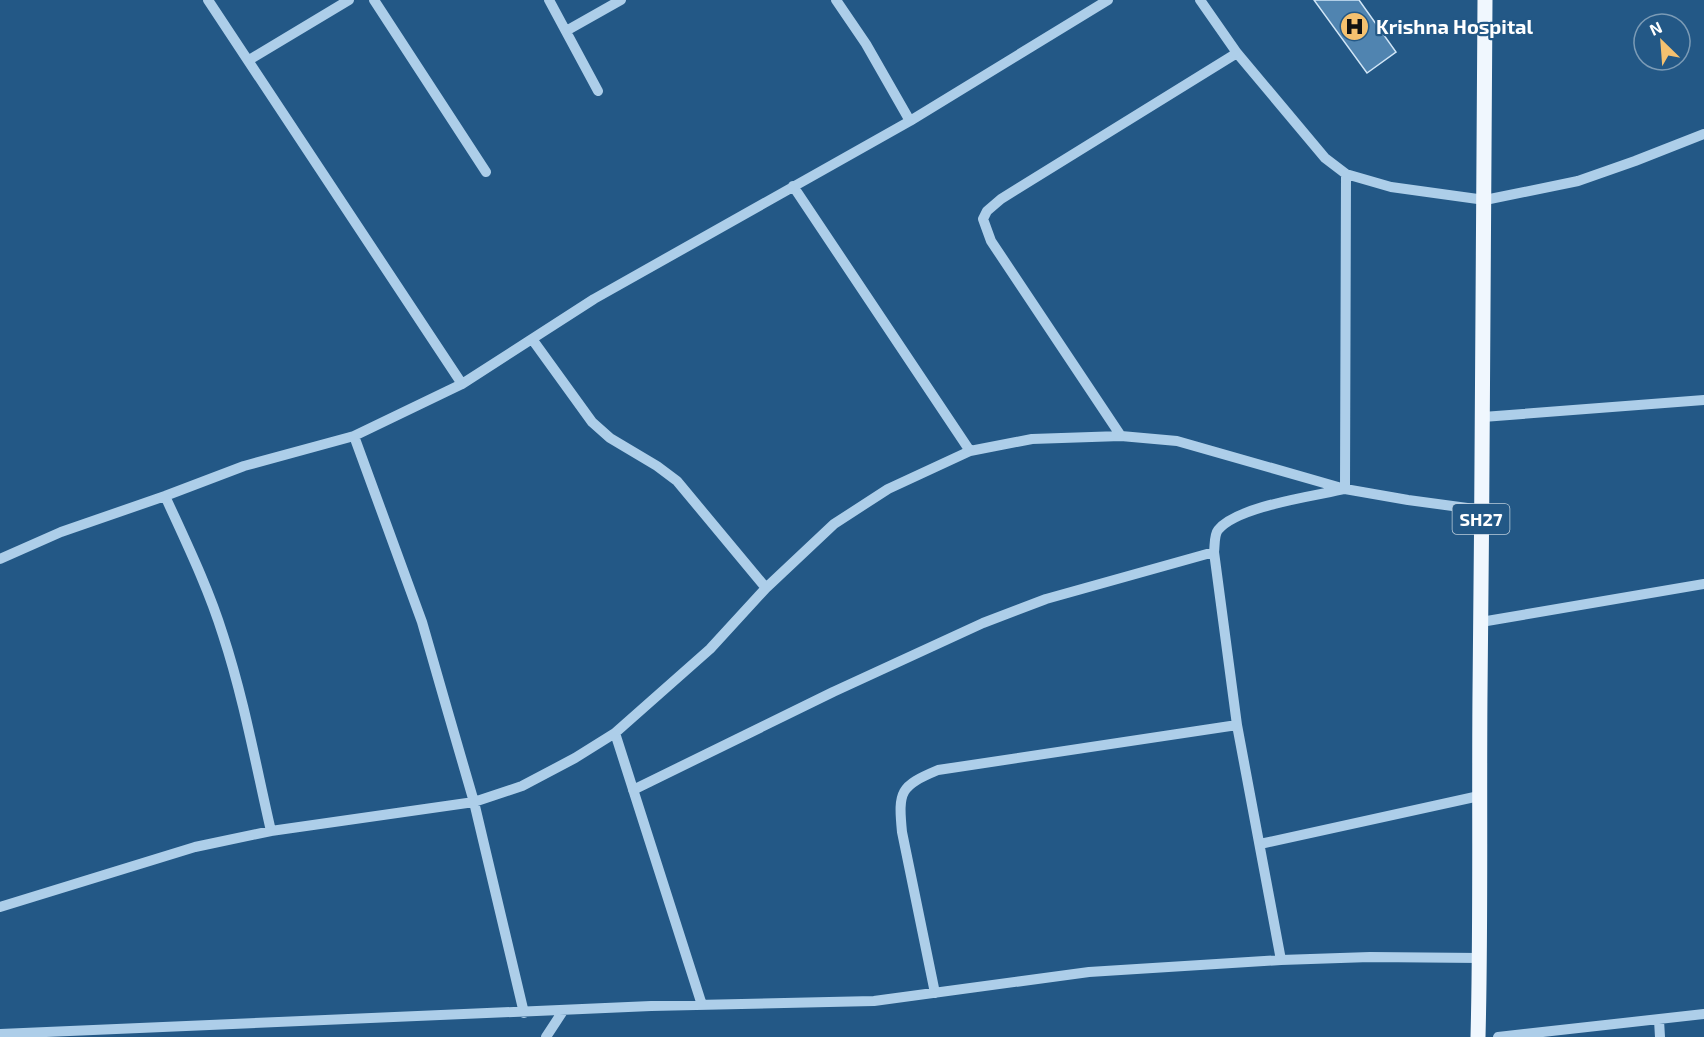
<svg xmlns="http://www.w3.org/2000/svg" width="1704" height="1037" font-family="'Exo 2',sans-serif">
	<style>
		.building { fill: #5084b0; stroke: #d1e6f7; stroke-width: 1.5 }
		.lines { fill: none; stroke-linecap: round; stroke-linejoin: round }
		.minor { stroke: #adcee9; stroke-width: 10 }
		.major { stroke: #f0f7fe; stroke-width: 15 }
		.labels { text-anchor: middle; dominant-baseline: central; stroke-width: 4.5; stroke-linejoin: round; paint-order: stroke }
		.shield { fill: #235886; stroke: #bdcddb; stroke-width: 1.5 }
		.shield-label { font-size: 18px; font-weight: bold; fill: #fff }
		.poi-label { font-size: 20px; font-weight: bold; fill: #fff; stroke: #235886; text-anchor: start }
	</style>
	<rect width="100%" height="100%" fill="#235886"/>
	<path class="building" d="M 1314,0 L 1359,0 L 1396,52 L 1367,73 Z"/>
	<g class="lines">
		<path class="minor" d="M 208,0 L 462,384
			M 374,0 L 486,172
			M 549,0 L 598,91
			M 836,0 L 866,44 L 910,121
			M 1200,0 L 1237,53 L 1325,158 L 1346,174 L 1391,187 L 1485,200 L 1578,181 L 1635,161 L 1704,134
			M 566,31 L 621,0
			M 249,60 L 349,0
			M 793,186 L 970,451
			M 532,339 L 592,422 L 610,438 L 657,466 L 677,481 L 766,588
			M 1483,417 L 1704,400
			M 354,436 L 422,622 L 447,709 L 474,802 L 524,1013
			M 1121,436 L 991,241 L 983,219 L 987,211 L 1001,199 L 1237,53
			M 165,496 C 186,542 208,587 223,635 C 244,699 256,766 271,831
			M 0,559 L 61,532 L 165,496 L 244,466 L 354,436 L 462,384 L 594,299 L 910,121 L 1108,0
			M 1481,622 L 1704,584
			M 615,733 L 702,1005
			M 633,790 L 833,692 L 983,623 L 1046,599 L 1214,552
			M 1260,844 L 1479,796
			M 0,907 L 195,847 L 271,831 L 474,802 L 522,786 L 575,758 L 615,733 L 710,649 L 766,588 L 834,524 L 888,489 L 970,451 L 1032,439 L 1121,436 L 1177,441 L 1345,489 L 1408,500 L 1482,510
			M 1281,960 L 1237,725 L 1214,552 C 1215,545 1214,535 1218,530 C 1237,506 1315,496 1345,489 L 1346,174
			M 935,993 L 902,832 C 898,791 900,786 938,770 L 1237,725
			M 1659,1020 L 1660,1037
			M 0,1034 L 651,1006 L 874,1001 L 1089,972 L 1281,960 L 1370,957 L 1480,958
			M 546,1037 L 563,1011
			M 1498,1037 L 1704,1014"/>
		<path class="major" d="M 1478,1037 C 1481,922 1479,808 1480,693 C 1482,462 1485,231 1485,0"/>
	</g>
	<defs>
		<symbol id="hospital-disc" viewBox="-11 -11 22 22"><circle r="9.5" fill="#f5c16f" stroke="#235886"/><path d="M-5-5h3v3.5h4V-5h3V5h-3V1.5h-4V5h-3Z" fill="#111"/></symbol>
	</defs>
	<g fill-rule="evenodd">
		<use href="#hospital-disc" x="1338" y="10" width="33" height="33"/>
	</g>
	<g class="labels">
		<rect class="shield" x="1452.5" y="504" width="57" height="30" rx="4.5"/>
		<g class="shield-label">
			<text x="1481" y="519">SH27</text>
		</g>
		<g class="poi-label">
			<text x="1376" y="26">Krishna Hospital</text>
		</g>
	</g>
	<g transform="translate(1662 42) rotate(335)"><circle r="28" fill="#235886" stroke="#7b9bb6" stroke-width="1.5"/>
	<path d="M0-4.5L10 22L0 15L-10 22Z" fill="#f5c16f"/>
	<text y="-9" font-size="16" font-weight="bold" text-anchor="middle" fill="#ffffff">N</text>
	</g>
</svg>
